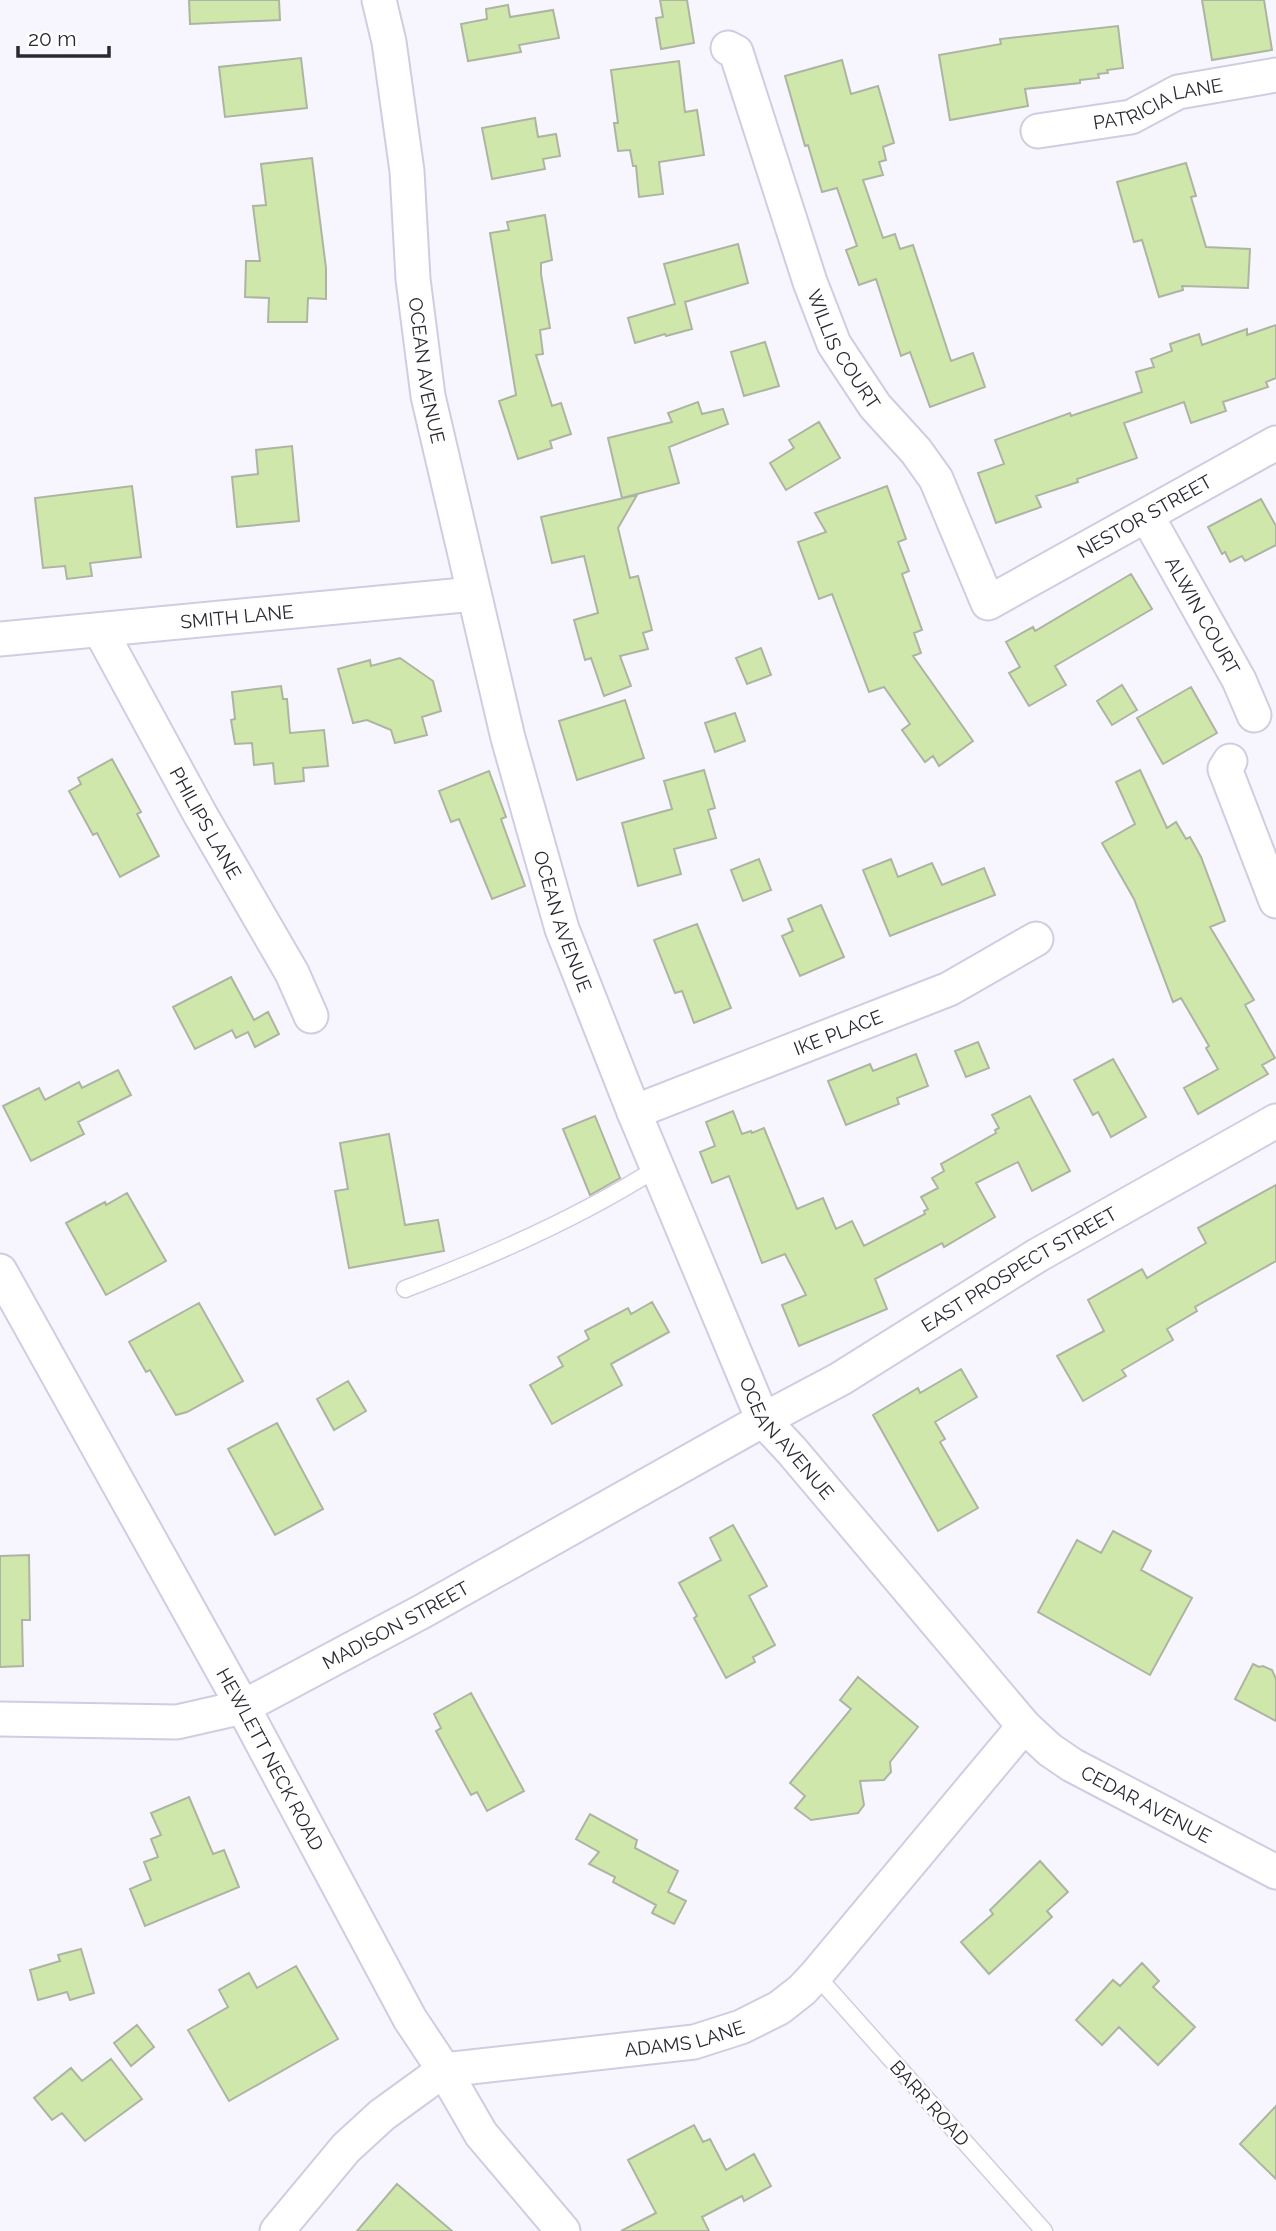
<svg xmlns="http://www.w3.org/2000/svg" width="1276" height="2231" font-family="Raleway,sans-serif">
	<style>
		.building { fill: #cfe7ab; stroke: #adb5a2; stroke-width: 2 }
		.lines { fill: none; stroke-linecap: round; stroke-linejoin: round }
		.service-casing { stroke: #cfcde2; stroke-width: 19 }
		.minor-casing { stroke: #cfcde2; stroke-width: 37 }
		.service { stroke: #fff; stroke-width: 16 }
		.minor { stroke: #fff; stroke-width: 33 }
		.labels { text-anchor: middle; dominant-baseline: central; stroke-width: 5; stroke-linejoin: round; paint-order: stroke }
		.street-label { font-size: 19px; fill: #2a2931; stroke: #fff }
	</style>
	<rect width="100%" height="100%" fill="#f7f6ff"/>
	<path class="building" d="M 189,0 L 279,0 L 280,20 L 190,24 Z
		M 660,0 L 687,0 L 694,43 L 661,49 L 656,18 L 663,17 Z
		M 1202,0 L 1264,0 L 1272,50 L 1212,60 Z
		M 508,5 L 510,17 L 553,10 L 559,38 L 519,45 L 521,52 L 468,61 L 461,24 L 487,19 L 486,9 Z
		M 1118,26 L 1123,68 L 1107,70 L 1108,73 L 1098,74 L 1099,78 L 1080,80 L 1080,83 L 1025,89 L 1028,106 L 950,120 L 939,55 L 1001,44 L 1000,39 Z
		M 301,58 L 307,108 L 225,117 L 219,67 Z
		M 842,60 L 851,94 L 878,86 L 894,143 L 883,147 L 886,160 L 879,162 L 883,175 L 863,180 L 883,238 L 895,234 L 900,249 L 913,245 L 951,361 L 973,353 L 985,387 L 930,407 L 910,352 L 901,356 L 876,279 L 859,285 L 846,250 L 857,246 L 837,188 L 822,192 L 808,145 L 805,146 L 785,76 Z
		M 679,61 L 685,112 L 697,110 L 704,155 L 659,162 L 663,194 L 639,197 L 636,166 L 633,166 L 630,150 L 618,151 L 614,123 L 618,123 L 611,70 Z
		M 535,118 L 538,137 L 556,134 L 560,156 L 543,159 L 545,169 L 492,179 L 482,128 Z
		M 312,158 L 326,268 L 326,299 L 308,298 L 307,322 L 268,322 L 269,298 L 245,297 L 246,261 L 260,261 L 253,206 L 266,205 L 261,164 Z
		M 1186,163 L 1196,196 L 1191,197 L 1206,247 L 1250,249 L 1248,288 L 1182,286 L 1183,290 L 1159,297 L 1142,240 L 1134,242 L 1117,182 Z
		M 545,215 L 552,260 L 541,263 L 541,274 L 550,328 L 540,330 L 543,354 L 536,355 L 552,406 L 561,403 L 571,434 L 550,441 L 552,448 L 518,459 L 499,401 L 516,395 L 490,233 L 509,230 L 507,222 Z
		M 738,244 L 748,283 L 685,302 L 692,329 L 666,336 L 665,334 L 635,343 L 628,318 L 675,304 L 664,264 Z
		M 1276,325 L 1276,378 L 1266,382 L 1268,387 L 1223,402 L 1226,411 L 1191,423 L 1184,402 L 1124,423 L 1137,458 L 1077,479 L 1078,482 L 1036,496 L 1041,507 L 996,523 L 978,473 L 1004,464 L 995,440 L 1070,413 L 1071,416 L 1142,392 L 1136,372 L 1154,367 L 1151,359 L 1172,351 L 1170,344 L 1199,334 L 1202,345 L 1247,329 L 1247,335 Z
		M 765,342 L 779,386 L 744,396 L 731,352 Z
		M 698,402 L 702,414 L 723,409 L 728,424 L 669,447 L 679,483 L 622,498 L 608,438 L 672,422 L 668,413 Z
		M 819,422 L 840,458 L 786,490 L 770,463 L 794,448 L 789,440 Z
		M 292,446 L 299,521 L 237,527 L 232,477 L 258,474 L 256,450 Z
		M 132,486 L 141,557 L 90,563 L 92,576 L 67,579 L 65,566 L 43,568 L 35,498 Z
		M 887,486 L 906,539 L 898,542 L 909,571 L 902,574 L 922,630 L 914,633 L 921,653 L 913,656 L 973,741 L 939,766 L 933,756 L 925,762 L 902,730 L 910,724 L 884,687 L 869,692 L 832,594 L 819,599 L 798,542 L 826,532 L 815,513 Z
		M 637,495 L 618,528 L 630,578 L 638,576 L 652,630 L 643,633 L 648,649 L 620,656 L 631,686 L 604,696 L 591,658 L 585,660 L 574,620 L 598,613 L 584,556 L 552,563 L 541,517 Z
		M 1261,499 L 1276,526 L 1276,545 L 1245,561 L 1242,556 L 1230,562 L 1225,552 L 1222,554 L 1208,527 Z
		M 1131,574 L 1152,609 L 1055,666 L 1066,685 L 1029,706 L 1009,673 L 1020,667 L 1006,642 L 1033,627 L 1035,631 Z
		M 761,648 L 771,675 L 747,684 L 736,658 Z
		M 400,658 L 433,681 L 441,711 L 422,717 L 427,735 L 395,743 L 391,730 L 367,720 L 353,723 L 338,669 L 370,660 L 371,666 Z
		M 1122,685 L 1137,710 L 1112,725 L 1097,701 Z
		M 281,686 L 283,699 L 287,699 L 290,733 L 324,730 L 328,766 L 303,768 L 304,781 L 275,784 L 273,763 L 254,765 L 252,743 L 235,744 L 231,720 L 235,719 L 232,692 Z
		M 1191,687 L 1217,733 L 1163,764 L 1137,718 Z
		M 625,700 L 644,758 L 577,780 L 559,721 Z
		M 735,713 L 745,741 L 715,752 L 705,723 Z
		M 112,759 L 141,812 L 137,814 L 159,856 L 120,877 L 97,833 L 93,835 L 69,791 L 81,784 L 78,778 Z
		M 704,770 L 715,808 L 708,810 L 716,838 L 674,849 L 681,874 L 638,886 L 622,823 L 672,809 L 664,781 Z
		M 1140,770 L 1167,828 L 1176,822 L 1186,839 L 1190,837 L 1201,857 L 1225,921 L 1210,927 L 1254,1000 L 1245,1005 L 1275,1058 L 1262,1065 L 1268,1074 L 1198,1114 L 1184,1088 L 1218,1069 L 1206,1048 L 1209,1046 L 1181,998 L 1173,1002 L 1134,899 L 1102,843 L 1135,824 L 1116,782 Z
		M 489,771 L 506,817 L 501,819 L 525,886 L 492,899 L 459,819 L 451,822 L 439,791 Z
		M 759,859 L 771,890 L 743,901 L 731,870 Z
		M 891,859 L 898,877 L 932,863 L 942,885 L 984,868 L 995,895 L 890,936 L 863,870 Z
		M 821,905 L 844,957 L 800,976 L 782,936 L 793,931 L 788,919 Z
		M 697,924 L 731,1008 L 694,1023 L 682,991 L 675,993 L 654,940 Z
		M 231,977 L 254,1020 L 268,1012 L 279,1034 L 255,1047 L 248,1032 L 236,1038 L 232,1030 L 195,1049 L 173,1007 Z
		M 978,1042 L 989,1068 L 966,1077 L 955,1051 Z
		M 916,1054 L 928,1086 L 897,1098 L 899,1104 L 846,1125 L 828,1081 L 870,1064 L 873,1071 Z
		M 1113,1059 L 1146,1117 L 1111,1137 L 1098,1112 L 1093,1115 L 1074,1080 Z
		M 118,1070 L 131,1095 L 78,1122 L 84,1134 L 31,1161 L 3,1106 L 39,1088 L 45,1100 L 79,1082 L 82,1088 Z
		M 1030,1096 L 1070,1171 L 1032,1191 L 1018,1162 L 976,1183 L 995,1217 L 944,1247 L 942,1243 L 875,1279 L 887,1309 L 799,1346 L 782,1305 L 806,1295 L 785,1254 L 762,1263 L 729,1176 L 712,1183 L 700,1152 L 715,1146 L 706,1122 L 733,1111 L 742,1134 L 751,1131 L 752,1133 L 764,1128 L 797,1209 L 823,1198 L 836,1229 L 852,1221 L 864,1246 L 925,1214 L 924,1211 L 928,1209 L 921,1197 L 938,1188 L 932,1178 L 944,1171 L 941,1164 L 996,1133 L 995,1130 L 999,1128 L 992,1115 Z
		M 595,1116 L 620,1178 L 590,1195 L 563,1129 Z
		M 389,1134 L 405,1225 L 438,1220 L 444,1251 L 349,1268 L 335,1191 L 348,1189 L 340,1143 Z
		M 1276,1185 L 1276,1261 L 1195,1307 L 1197,1311 L 1167,1329 L 1173,1340 L 1122,1370 L 1126,1376 L 1083,1401 L 1057,1356 L 1104,1331 L 1088,1300 L 1142,1269 L 1147,1278 L 1206,1243 L 1198,1228 Z
		M 127,1193 L 166,1261 L 106,1295 L 66,1223 L 105,1202 L 106,1205 Z
		M 652,1302 L 669,1332 L 611,1364 L 622,1385 L 552,1424 L 530,1385 L 563,1366 L 558,1357 L 589,1339 L 585,1331 L 628,1308 L 631,1314 Z
		M 199,1303 L 243,1381 L 187,1412 L 176,1415 L 150,1370 L 146,1372 L 129,1342 Z
		M 961,1369 L 977,1397 L 935,1422 L 945,1439 L 940,1442 L 978,1508 L 938,1531 L 873,1415 L 918,1388 L 920,1393 Z
		M 348,1381 L 366,1411 L 334,1430 L 317,1399 Z
		M 277,1423 L 323,1509 L 275,1535 L 228,1449 Z
		M 733,1525 L 767,1586 L 749,1596 L 775,1645 L 753,1657 L 755,1662 L 726,1678 L 694,1618 L 697,1616 L 679,1583 L 721,1560 L 710,1538 Z
		M 1113,1531 L 1151,1551 L 1141,1570 L 1192,1598 L 1150,1675 L 1038,1612 L 1077,1540 L 1101,1553 Z
		M 29,1555 L 30,1620 L 22,1620 L 23,1666 L 0,1667 L 0,1556 Z
		M 1253,1664 L 1259,1667 L 1263,1666 L 1272,1670 L 1276,1679 L 1276,1721 L 1235,1699 Z
		M 858,1677 L 918,1727 L 890,1762 L 891,1772 L 884,1780 L 860,1781 L 864,1805 L 858,1813 L 811,1820 L 795,1808 L 805,1796 L 790,1783 L 851,1709 L 840,1700 Z
		M 471,1693 L 524,1791 L 487,1811 L 477,1792 L 471,1795 L 436,1731 L 441,1728 L 434,1714 Z
		M 189,1797 L 213,1854 L 224,1850 L 239,1887 L 145,1926 L 130,1889 L 151,1880 L 144,1862 L 158,1857 L 151,1839 L 161,1835 L 151,1813 Z
		M 590,1814 L 637,1840 L 635,1848 L 678,1871 L 668,1892 L 686,1901 L 674,1924 L 652,1913 L 656,1905 L 613,1882 L 615,1877 L 589,1864 L 599,1852 L 576,1839 Z
		M 1040,1861 L 1068,1892 L 1047,1911 L 1052,1917 L 989,1974 L 961,1942 L 993,1914 L 990,1910 Z
		M 81,1949 L 94,1993 L 70,2000 L 67,1992 L 38,2000 L 30,1970 L 60,1961 L 58,1955 Z
		M 1142,1963 L 1159,1981 L 1153,1987 L 1195,2027 L 1158,2065 L 1119,2027 L 1102,2045 L 1076,2020 L 1113,1980 L 1120,1986 Z
		M 296,1966 L 338,2039 L 229,2101 L 188,2030 L 228,2007 L 219,1990 L 249,1973 L 257,1988 Z
		M 137,2025 L 154,2047 L 131,2066 L 114,2043 Z
		M 111,2059 L 142,2099 L 85,2141 L 62,2113 L 52,2120 L 34,2098 L 71,2068 L 82,2081 Z
		M 1276,2106 L 1276,2179 L 1240,2144 Z
		M 694,2125 L 703,2142 L 710,2139 L 726,2170 L 754,2154 L 771,2186 L 744,2201 L 742,2196 L 702,2217 L 709,2231 L 621,2231 L 656,2213 L 628,2160 Z
		M 397,2184 L 452,2231 L 357,2231 Z"/>
	<g class="lines">
		<defs>
			<path id="service" d="M 405,1289 C 492,1256 579,1218 657,1168
				M 816,1975 L 1044,2231"/>
			<g id="minor">
				<path id="s1" d="M 379,0 L 389,42 L 407,171 L 413,279 L 428,396 L 508,738 L 562,929 L 634,1112 L 763,1420 L 792,1451 L 1024,1726 L 1050,1750 L 1072,1765 L 1276,1872"/>
				<path id="s2" d="M 728,48 L 736,52 L 810,282 L 834,344 L 875,406 L 916,451 L 936,479 L 988,603 L 1276,443"/>
				<path id="s3" d="M 1038,131 L 1131,117 L 1178,92 L 1276,75"/>
				<path id="s4" d="M 1147,516 L 1239,680 L 1254,715"/>
				<path id="s5" d="M 100,630 L 200,814 L 292,973 L 311,1016"/>
				<path id="s6" d="M 0,639 L 474,594"/>
				<path d="M 1230,761 L 1225,769 L 1276,901"/>
				<path id="s7" d="M 634,1112 L 949,989 L 1036,939"/>
				<path id="s8" d="M 0,1271 L 243,1707 L 410,2019 L 444,2070 L 481,2134 L 563,2231"/>
				<path id="s9" d="M 0,1719 L 177,1722 L 243,1707 L 423,1611 L 763,1420 L 840,1379 L 1038,1255 L 1276,1121"/>
				<path id="s10" d="M 277,2231 L 346,2148 L 382,2115 L 444,2070 L 694,2042 L 741,2027 L 779,2008 L 802,1990 L 816,1975 L 1024,1726"/>
			</g>
		</defs>
		<use href="#service" class="service-casing"/>
		<use href="#minor" class="minor-casing"/>
		<use href="#service" class="service"/>
		<use href="#minor" class="minor"/>
	</g>
	<g class="labels">
		<g class="street-label">
			<text stroke="none"><textPath href="#s3" startOffset="124">PATRICIA LANE</textPath></text>
			<text stroke="none"><textPath href="#s2" startOffset="326">WILLIS COURT</textPath></text>
			<text stroke="none"><textPath href="#s1" startOffset="374">OCEAN AVENUE</textPath></text>
			<text stroke="none"><textPath href="#s2" startOffset="800">NESTOR STREET</textPath></text>
			<text stroke="none"><textPath href="#s4" startOffset="114">ALWIN COURT</textPath></text>
			<text stroke="none"><textPath href="#s6" startOffset="238">SMITH LANE</textPath></text>
			<text stroke="none"><textPath href="#s5" startOffset="220">PHILIPS LANE</textPath></text>
			<text stroke="none"><textPath href="#s1" startOffset="942">OCEAN AVENUE</textPath></text>
			<text stroke="none"><textPath href="#s7" startOffset="219">IKE PLACE</textPath></text>
			<text stroke="none"><textPath href="#s9" startOffset="1136">EAST PROSPECT STREET</textPath></text>
			<text stroke="none"><textPath href="#s1" startOffset="1508">OCEAN AVENUE</textPath></text>
			<text stroke="none"><textPath href="#s9" startOffset="418">MADISON STREET</textPath></text>
			<text stroke="none"><textPath href="#s8" startOffset="558">HEWLETT NECK ROAD</textPath></text>
			<text stroke="none"><textPath href="#s1" startOffset="2028">CEDAR AVENUE</textPath></text>
			<text stroke="none"><textPath href="#s10" startOffset="476">ADAMS LANE</textPath></text>
			<text transform="translate(930 2103) rotate(48)">BARR ROAD</text>
		</g>
	</g>
	<path d="M18 46v10h91v-10" fill="none" stroke="#2a2931" stroke-width="3.5"/>
	<text x="28" y="46" font-size="21" fill="#2a2931" stroke="#ffffff" stroke-width="5" paint-order="stroke">20 m</text>
</svg>
